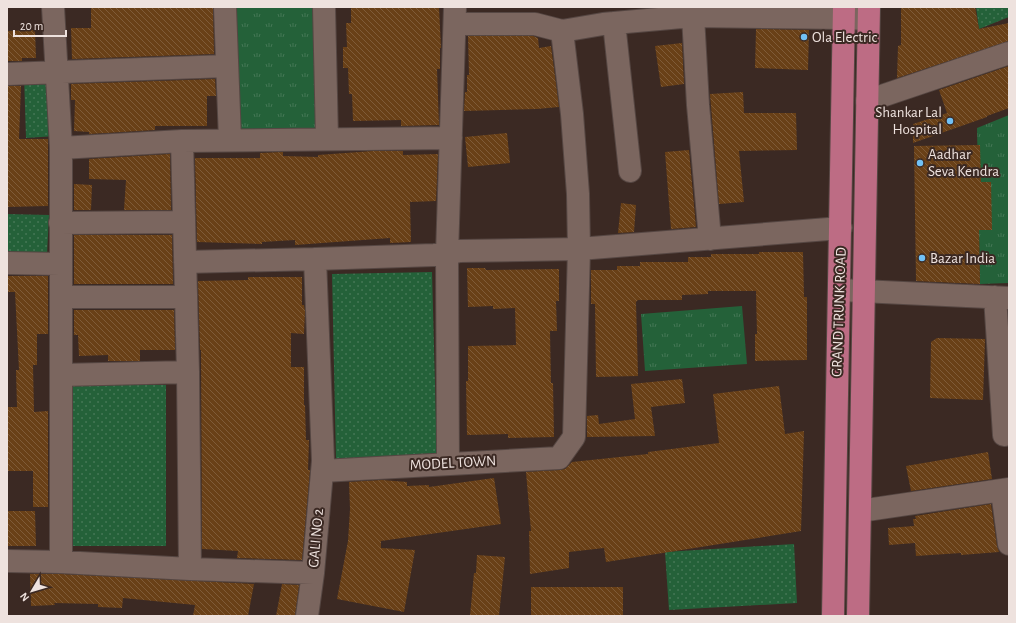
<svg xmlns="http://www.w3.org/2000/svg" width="1016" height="623" font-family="'Alegreya Sans',sans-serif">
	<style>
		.grass { fill: url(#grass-tufts) }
		.park { fill: url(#park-dots) }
		.building { fill: url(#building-back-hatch) }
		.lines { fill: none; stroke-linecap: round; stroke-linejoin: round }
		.minor-casing { stroke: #564743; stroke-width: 24 }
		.highway-casing { stroke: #564743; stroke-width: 24 }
		.minor { stroke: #7b665f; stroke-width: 22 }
		.highway { stroke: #bd6c84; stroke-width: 22 }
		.poi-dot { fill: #71c1f5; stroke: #3b2923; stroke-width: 1.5 }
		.labels { text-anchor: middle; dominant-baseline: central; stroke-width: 4; stroke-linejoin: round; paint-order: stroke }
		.poi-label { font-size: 15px; fill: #eee2de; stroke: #3b2923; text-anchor: start }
		.street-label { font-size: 15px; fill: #eee2de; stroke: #3b2923 }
	</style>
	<defs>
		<pattern id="grass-tufts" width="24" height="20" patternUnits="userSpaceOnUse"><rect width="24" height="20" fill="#246139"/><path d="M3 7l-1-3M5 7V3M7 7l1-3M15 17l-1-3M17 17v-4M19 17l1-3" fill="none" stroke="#475"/></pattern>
		<pattern id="park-dots" width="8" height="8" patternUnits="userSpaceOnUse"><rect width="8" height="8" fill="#246139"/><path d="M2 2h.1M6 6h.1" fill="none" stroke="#475" stroke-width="1.8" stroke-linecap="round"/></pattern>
		<pattern id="building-back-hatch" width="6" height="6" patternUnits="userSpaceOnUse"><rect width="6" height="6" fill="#694017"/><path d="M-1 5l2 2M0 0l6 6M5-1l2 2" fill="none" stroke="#7f5b38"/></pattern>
	</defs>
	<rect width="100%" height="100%" fill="#3b2923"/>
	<path class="grass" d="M 232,7 L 314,7 L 320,128 L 239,131 Z
		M 1009,115 L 1009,283 L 980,284 L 977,128 Z
		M 742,306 L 747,364 L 645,371 L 641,314 Z"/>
	<path class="park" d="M 976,7 L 1009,7 L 1009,17 L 979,29 Z
		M 53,75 L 56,136 L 26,138 L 24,76 Z
		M 7,214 L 49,215 L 47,255 L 7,254 Z
		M 432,272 L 437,459 L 336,461 L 332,274 Z
		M 67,385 L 166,385 L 166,546 L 67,546 Z
		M 794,544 L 797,603 L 669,610 L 665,552 Z"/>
	<path class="building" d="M 91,7 L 213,7 L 214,54 L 72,59 L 71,28 L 91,28 Z
		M 351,7 L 439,7 L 441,48 L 440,48 L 440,69 L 437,69 L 439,125 L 401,126 L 401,120 L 353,121 L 352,94 L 349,94 L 348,68 L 343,68 L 343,47 L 347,47 L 346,23 L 351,23 Z
		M 901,7 L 975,7 L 979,29 L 1009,23 L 1009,41 L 897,78 L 898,46 L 901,45 Z
		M 756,29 L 809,30 L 808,70 L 755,68 Z
		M 35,30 L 36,58 L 22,58 L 22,61 L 7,61 L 7,31 Z
		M 468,36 L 533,36 L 538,38 L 539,48 L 551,46 L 559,107 L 537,109 L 464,111 L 465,92 L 467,92 L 467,75 L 469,75 Z
		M 682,43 L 684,84 L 661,87 L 655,46 Z
		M 1009,66 L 1009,108 L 987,116 L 987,117 L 913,143 L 913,124 L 947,113 L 939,90 Z
		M 215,79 L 216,96 L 207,96 L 207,126 L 155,126 L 155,130 L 89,134 L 89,132 L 74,131 L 75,100 L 71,100 L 71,84 Z
		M 7,86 L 21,86 L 19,139 L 48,139 L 48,206 L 7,207 Z
		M 743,92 L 744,113 L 796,113 L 797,150 L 739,151 L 744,202 L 719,204 L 710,94 Z
		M 507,133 L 510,163 L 468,167 L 465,137 Z
		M 980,145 L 981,182 L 991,182 L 992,230 L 979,230 L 980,284 L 916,281 L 914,146 Z
		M 689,150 L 696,227 L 671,229 L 665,152 Z
		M 373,151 L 403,151 L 403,155 L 438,154 L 436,201 L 410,202 L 411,242 L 390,243 L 390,238 L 295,245 L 295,240 L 262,242 L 262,244 L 197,242 L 195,158 L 260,158 L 260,153 L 283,152 L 283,156 L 318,157 L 318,155 Z
		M 170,154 L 171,210 L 124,210 L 126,180 L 89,179 L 89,159 Z
		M 74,184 L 92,185 L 91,210 L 74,210 Z
		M 621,203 L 636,205 L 634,232 L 618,233 Z
		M 74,235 L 172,235 L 173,284 L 74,284 Z
		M 759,252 L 803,252 L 804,297 L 807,297 L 807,360 L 755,361 L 755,334 L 757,334 L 756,291 L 708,291 L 708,294 L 682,295 L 682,300 L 638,300 L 636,302 L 638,376 L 596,377 L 595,304 L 591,304 L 591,270 L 617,270 L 617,266 L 640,266 L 640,262 L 688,262 L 688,257 L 711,257 L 711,254 L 759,254 Z
		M 467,268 L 485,268 L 486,270 L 559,269 L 559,301 L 556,301 L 557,331 L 550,331 L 551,383 L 553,383 L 554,437 L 508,438 L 508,434 L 467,435 L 466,381 L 468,381 L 468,346 L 516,345 L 515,308 L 493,309 L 493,306 L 468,307 Z
		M 7,276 L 48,276 L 48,334 L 37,334 L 37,365 L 33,365 L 34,412 L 48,411 L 48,507 L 33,507 L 33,471 L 7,471 L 7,407 L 17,407 L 16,370 L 19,370 L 15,292 L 7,292 Z
		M 248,277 L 302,277 L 302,305 L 304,305 L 305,311 L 304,334 L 291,333 L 291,367 L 304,367 L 304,405 L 305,405 L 306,440 L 309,440 L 308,470 L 310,470 L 302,560 L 237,558 L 238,551 L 202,549 L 201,350 L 200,350 L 198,281 L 248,280 Z
		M 74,310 L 174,310 L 175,350 L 140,350 L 140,361 L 108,361 L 108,355 L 79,356 L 78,335 L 74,335 Z
		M 937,338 L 985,339 L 983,400 L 930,398 L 931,342 Z
		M 682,379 L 685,403 L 651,407 L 655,436 L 587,437 L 587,416 L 598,415 L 599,424 L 635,419 L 631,384 Z
		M 779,386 L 785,434 L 804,431 L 801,531 L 606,562 L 604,548 L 569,552 L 569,568 L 530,574 L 529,531 L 531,531 L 526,472 L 560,470 L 565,469 L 572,462 L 648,454 L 648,452 L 719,443 L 713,394 Z
		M 988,452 L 992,479 L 911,491 L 906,466 Z
		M 494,478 L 501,524 L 381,541 L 381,548 L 415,550 L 404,612 L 337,599 L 348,541 L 350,509 L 349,482 L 382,480 L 407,482 L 407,486 L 429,485 L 429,487 Z
		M 991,504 L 997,546 L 999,552 L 961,555 L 961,553 L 916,556 L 915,543 L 889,545 L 888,528 L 914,526 L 913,519 L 916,519 L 915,516 Z
		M 7,511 L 35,511 L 36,546 L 7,546 Z
		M 477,555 L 505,557 L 499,616 L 470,616 L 474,573 L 476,573 Z
		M 30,574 L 61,574 L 254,584 L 248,616 L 193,616 L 195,605 L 123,598 L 122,608 L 98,607 L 98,604 L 54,603 L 55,605 L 31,606 Z
		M 282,584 L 299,585 L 295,616 L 276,616 Z
		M 531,587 L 623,587 L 623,616 L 531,616 Z"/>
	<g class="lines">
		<defs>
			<path id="minor" d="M 53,7 L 61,148 L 61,562 L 190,569 L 313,573
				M 225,7 L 230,140
				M 324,7 L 327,139
				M 693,16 L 698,105 L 710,239
				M 614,23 L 630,171
				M 455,24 L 535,24 L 562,31 L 603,24 L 693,16 L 844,18 L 868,19
				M 7,74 L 227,66
				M 867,101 L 1009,53
				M 182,141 L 451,138
				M 61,148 L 182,141 L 188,372 L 190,569
				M 60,223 L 184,222
				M 185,262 L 315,259 L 434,255 L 447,254 L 459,251 L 579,249 L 841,228
				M 7,263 L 60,264
				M 840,290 L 1009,298
				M 61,297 L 186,297
				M 995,297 L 1004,435
				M 61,375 L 188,372
				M 448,464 L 447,254 L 455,7
				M 322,471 L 559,458 L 574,437 L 579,249 L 578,194 L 572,114 L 562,31
				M 1002,491 L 1009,544
				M 860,511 L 1009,489
				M 7,561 L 61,562
				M 307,616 L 313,573 L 323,461 L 315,259"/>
			<path id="highway" d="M 833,616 C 836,413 841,210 844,7
				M 858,616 L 869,7"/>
		</defs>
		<use href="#minor" class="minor-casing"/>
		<use href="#highway" class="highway-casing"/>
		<use href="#minor" class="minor"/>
		<use href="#highway" class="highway"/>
	</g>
	<g class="poi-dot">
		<circle cx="804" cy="37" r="4"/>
		<circle cx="950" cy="121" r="4"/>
		<circle cx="920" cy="163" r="4"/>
		<circle cx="922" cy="258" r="4"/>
	</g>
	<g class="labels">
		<g class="poi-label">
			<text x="812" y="37">Ola Electric</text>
			<text x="942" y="112" text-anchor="end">Shankar Lal<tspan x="942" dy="17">Hospital</tspan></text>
			<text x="928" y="154">Aadhar<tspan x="928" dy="17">Seva Kendra</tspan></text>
			<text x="930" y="258">Bazar India</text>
		</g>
		<g class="street-label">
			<text transform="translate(839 312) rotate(-88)">GRAND TRUNK ROAD</text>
			<text transform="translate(453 463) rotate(-3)">MODEL TOWN</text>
			<text transform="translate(316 538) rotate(-85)">GALI NO 2</text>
		</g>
	</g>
	<rect width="1016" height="623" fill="none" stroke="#eee2de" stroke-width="16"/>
	<g transform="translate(32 591) rotate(232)" stroke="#3b2923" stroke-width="3" paint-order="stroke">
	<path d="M0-3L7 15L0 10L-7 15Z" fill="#eee2de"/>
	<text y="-6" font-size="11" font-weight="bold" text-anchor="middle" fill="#eee2de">N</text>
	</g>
	<path d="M14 30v6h52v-6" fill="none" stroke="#eee2de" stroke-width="2"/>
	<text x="20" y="30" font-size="12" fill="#eee2de" stroke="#3b2923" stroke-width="3" paint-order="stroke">20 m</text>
</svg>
